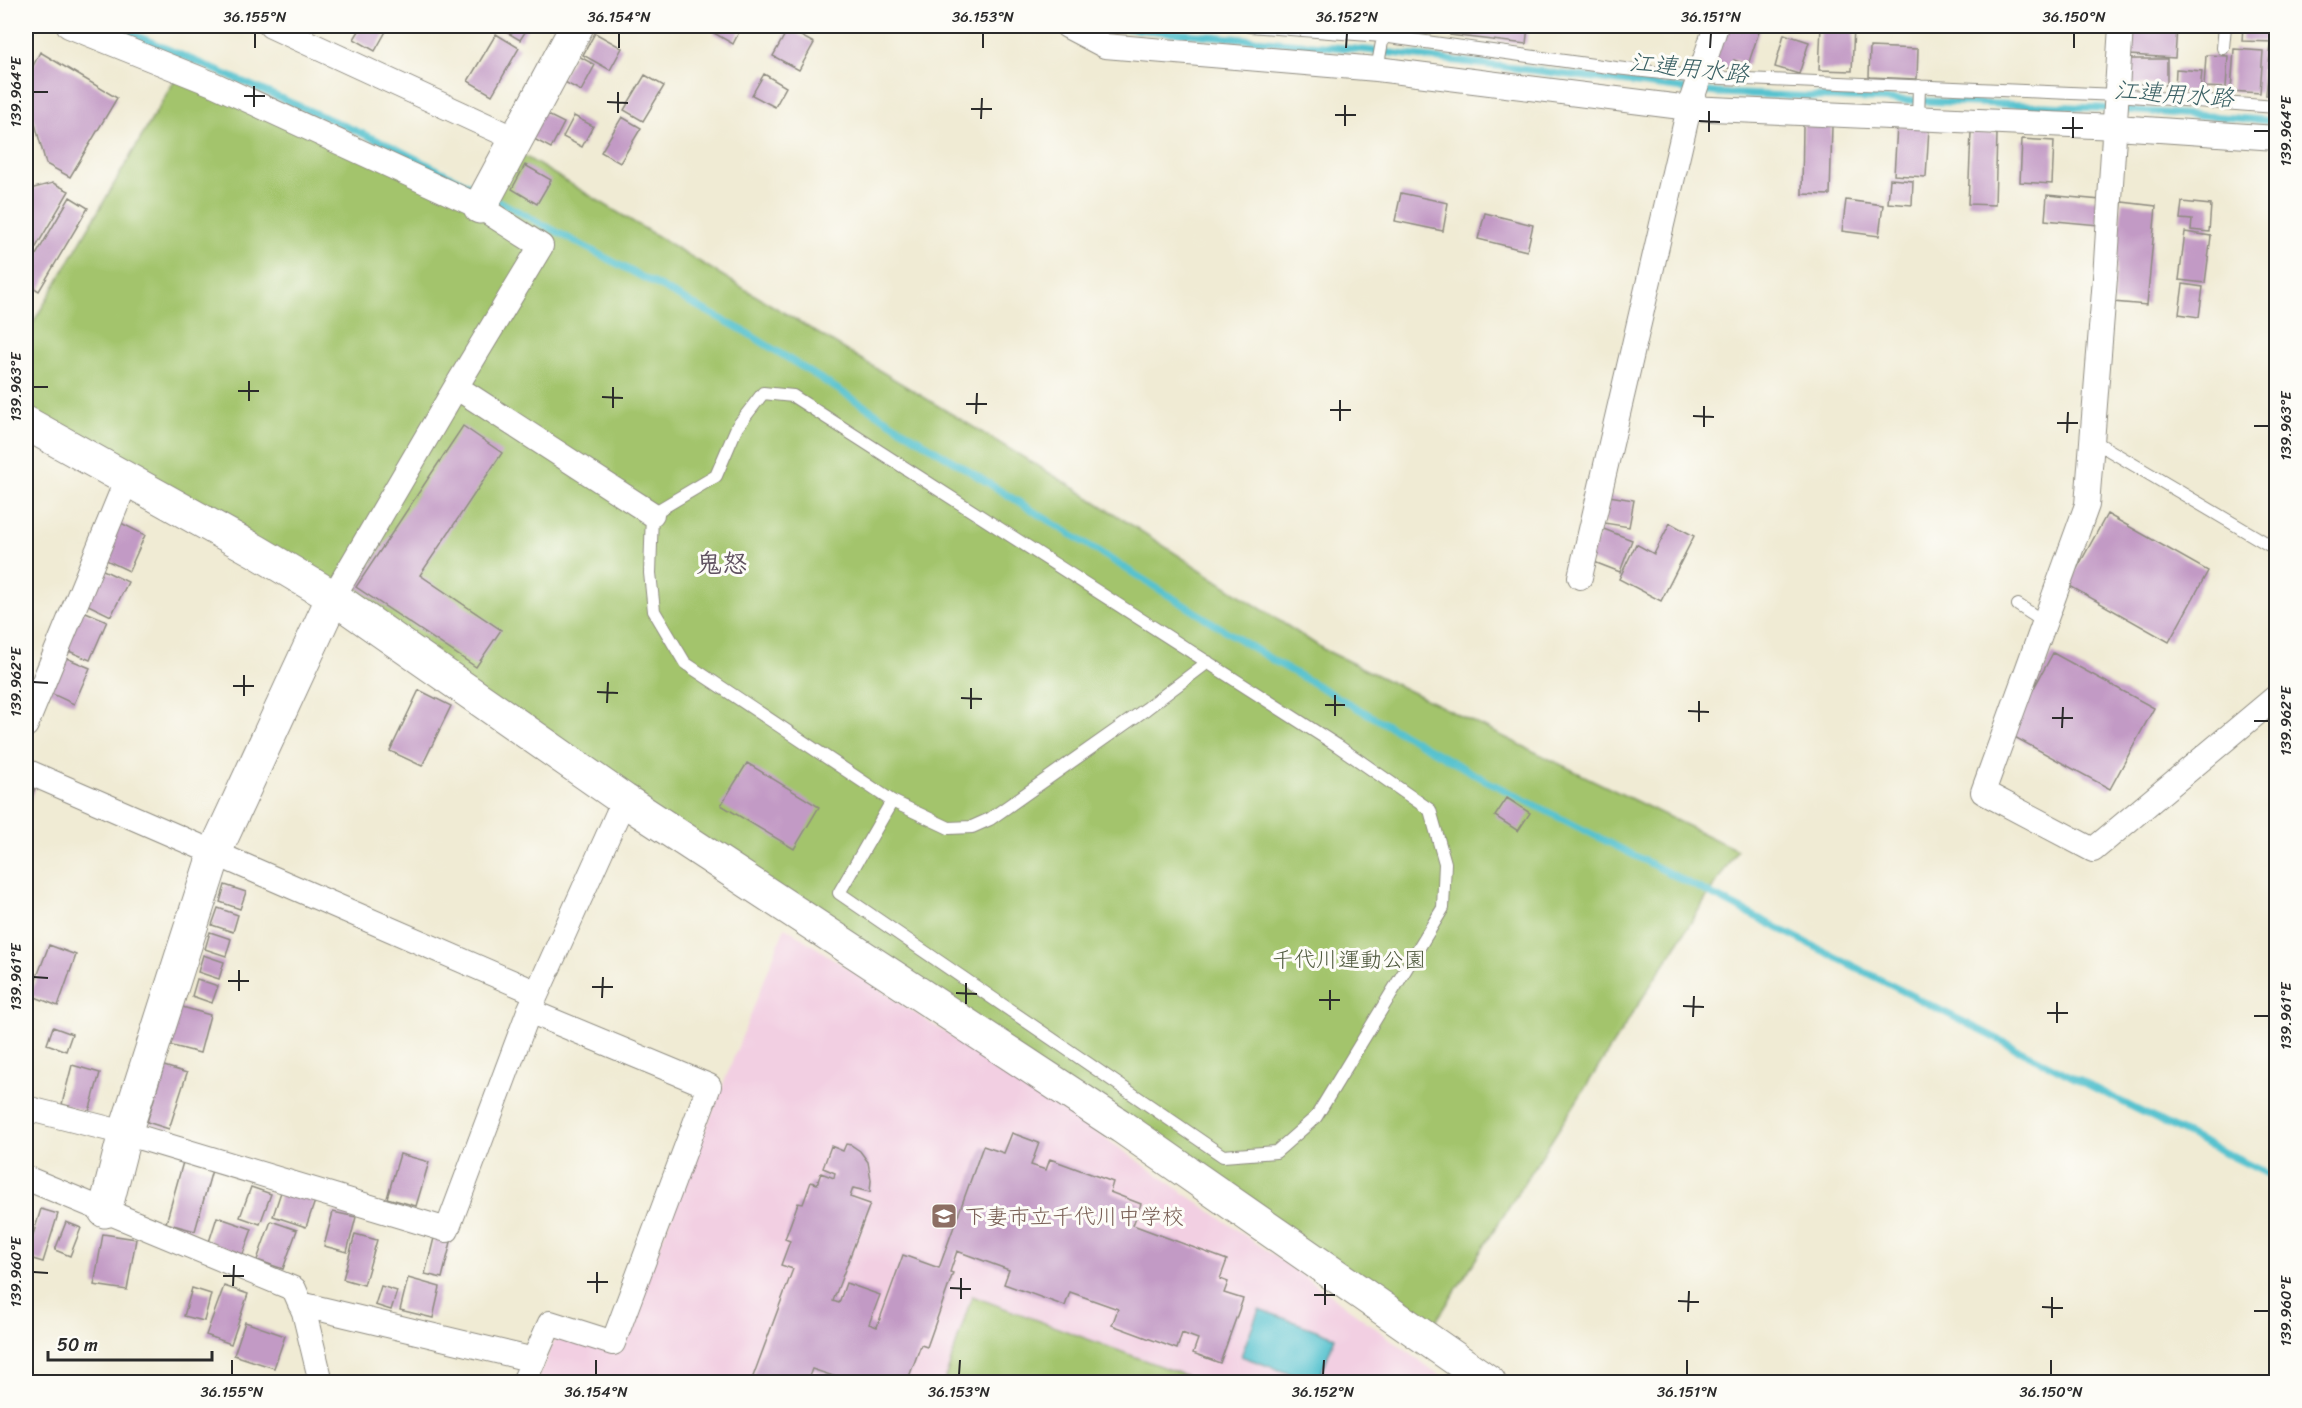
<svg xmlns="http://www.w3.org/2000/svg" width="2302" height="1408" font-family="Sriracha,'Klee One',sans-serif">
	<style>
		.built { fill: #f2cfe2 }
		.green { fill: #a3c46c; stroke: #67784c; stroke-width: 1.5 }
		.water { fill: #56c2cf; stroke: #40767d; stroke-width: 1.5 }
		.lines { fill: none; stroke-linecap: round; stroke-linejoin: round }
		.stream { stroke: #56c2cf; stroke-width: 7 }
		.building { fill: #c29ac5 }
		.lane-casing { stroke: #8e8b80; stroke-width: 14 }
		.street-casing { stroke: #8e8b80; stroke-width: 26 }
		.secondary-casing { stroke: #8e8b80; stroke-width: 35 }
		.lane { stroke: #fff; stroke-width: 12 }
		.street { stroke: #fff; stroke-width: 24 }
		.secondary { stroke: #fff; stroke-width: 33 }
		.ticks { fill: none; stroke: #2b2b2b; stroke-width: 2 }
		.labels { text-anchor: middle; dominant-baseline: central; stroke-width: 6; stroke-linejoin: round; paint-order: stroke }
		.park-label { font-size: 22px; fill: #4f593e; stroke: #fdfcf7 }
		.education-label { font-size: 22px; fill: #785e54; stroke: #fdfcf7; text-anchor: start }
		.water-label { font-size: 24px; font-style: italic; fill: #3a6064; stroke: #fdfcf7 }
		.quarter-label { font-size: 26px; font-weight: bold; fill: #605261; stroke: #fdfcf7 }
		.neatline { fill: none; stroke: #2b2b2b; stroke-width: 2 }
		.ticks-label { font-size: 15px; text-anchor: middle; fill: #2b2b2b }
	</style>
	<rect width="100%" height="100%" fill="#fdfcf7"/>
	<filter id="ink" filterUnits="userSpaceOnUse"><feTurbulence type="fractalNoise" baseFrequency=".0167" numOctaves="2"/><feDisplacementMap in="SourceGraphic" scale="12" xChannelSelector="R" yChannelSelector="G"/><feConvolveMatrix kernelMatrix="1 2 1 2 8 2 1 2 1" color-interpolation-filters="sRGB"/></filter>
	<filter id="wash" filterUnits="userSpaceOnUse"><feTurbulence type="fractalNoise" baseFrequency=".008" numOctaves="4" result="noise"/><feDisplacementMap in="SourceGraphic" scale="24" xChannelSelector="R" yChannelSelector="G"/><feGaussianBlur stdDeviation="1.35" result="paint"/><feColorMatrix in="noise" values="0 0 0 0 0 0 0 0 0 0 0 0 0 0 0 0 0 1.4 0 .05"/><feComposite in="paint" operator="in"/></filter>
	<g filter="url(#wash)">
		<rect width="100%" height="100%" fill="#f0ebd4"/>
		<path class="built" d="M 785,927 L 1108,1140 L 1326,1292 L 1449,1382 L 536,1382 L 558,1332 L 618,1352 Z"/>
		<path class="green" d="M 180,71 L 480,207 L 511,148 L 1076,489 L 1323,649 L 1737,850 L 1426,1337 L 333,597 L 26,423 L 26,335 Z
			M 972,1296 L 1203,1382 L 944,1382 Z"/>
		<path class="water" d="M 1259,1309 L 1335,1337 L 1318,1382 L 1313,1382 L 1241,1356 Z"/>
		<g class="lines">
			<path class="stream" d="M 114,26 L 391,146 L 478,190
				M 1101,26 L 1367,50 L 1717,93 L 2100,108 L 2276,121
				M 493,198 L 744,331 L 1279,664 L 1485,780 L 2140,1111 L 2276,1178"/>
		</g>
		<g id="blocks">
			<path class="building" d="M 362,26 L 389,26 L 375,51 L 354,39 Z
				M 499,26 L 529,26 L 520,40 L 498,27 Z
				M 718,26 L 742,26 L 733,44 L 714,33 Z
				M 1452,26 L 1528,26 L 1526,44 L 1450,35 Z
				M 1724,26 L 1761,26 L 1748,65 L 1734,60 L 1731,69 L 1711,62 Z
				M 1821,26 L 1854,26 L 1852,71 L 1819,70 Z
				M 2130,26 L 2177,27 L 2175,58 L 2129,55 Z
				M 2243,26 L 2275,26 L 2274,42 L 2242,41 Z
				M 788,29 L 814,43 L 799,70 L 773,56 Z
				M 595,33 L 622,48 L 610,70 L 583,55 Z
				M 496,34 L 519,48 L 492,95 L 468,81 Z
				M 1784,34 L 1809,42 L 1799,74 L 1775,67 Z
				M 2271,44 L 2276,45 L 2276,96 L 2266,95 Z
				M 1870,47 L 1918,49 L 1917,79 L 1869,77 Z
				M 2234,49 L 2263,51 L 2260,93 L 2231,91 Z
				M 40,52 L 117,98 L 70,177 L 46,164 L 26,91 L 26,80 Z
				M 575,54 L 595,65 L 581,91 L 561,80 Z
				M 2206,55 L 2228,56 L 2226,88 L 2204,87 Z
				M 2128,59 L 2167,59 L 2167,85 L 2128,84 Z
				M 2176,69 L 2202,71 L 2200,92 L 2175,90 Z
				M 764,74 L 786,87 L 775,107 L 752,95 Z
				M 645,75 L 664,86 L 643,121 L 624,110 Z
				M 542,112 L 564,123 L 551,148 L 530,137 Z
				M 574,116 L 593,126 L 582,147 L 563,137 Z
				M 622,117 L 641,128 L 620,163 L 601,152 Z
				M 1803,125 L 1832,126 L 1830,195 L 1802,194 Z
				M 1897,126 L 1929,128 L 1926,177 L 1894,175 Z
				M 1971,132 L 1997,134 L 1995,205 L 1968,204 Z
				M 2022,139 L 2054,141 L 2052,184 L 2020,182 Z
				M 525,165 L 551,180 L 537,204 L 512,189 Z
				M 1890,179 L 1913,181 L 1912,205 L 1888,203 Z
				M 53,183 L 69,191 L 26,264 L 26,190 Z
				M 1401,193 L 1448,203 L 1443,231 L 1395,221 Z
				M 2047,195 L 2101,200 L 2099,225 L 2045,220 Z
				M 70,197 L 88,208 L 39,291 L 26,283 L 26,272 Z
				M 1846,200 L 1883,205 L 1879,236 L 1842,231 Z
				M 2122,202 L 2156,206 L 2147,305 L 2113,302 Z
				M 2182,202 L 2211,205 L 2209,232 L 2191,230 L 2192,220 L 2180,219 Z
				M 1485,213 L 1533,225 L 1527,251 L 1478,239 Z
				M 2185,232 L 2211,236 L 2205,283 L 2179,280 Z
				M 2183,284 L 2203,287 L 2199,317 L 2179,314 Z
				M 463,426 L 502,453 L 420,575 L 501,630 L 476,667 L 356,587 Z
				M 1609,496 L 1634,500 L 1629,527 L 1604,523 Z
				M 2107,514 L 2208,571 L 2169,642 L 2068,585 Z
				M 119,522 L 145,535 L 129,571 L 102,558 Z
				M 1670,523 L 1694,536 L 1661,601 L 1619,579 L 1636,544 L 1654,554 Z
				M 1601,528 L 1632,540 L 1620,572 L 1589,560 Z
				M 99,568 L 128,582 L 111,616 L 82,602 Z
				M 81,610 L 107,621 L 90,660 L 64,649 Z
				M 2053,653 L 2154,708 L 2110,789 L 2009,734 Z
				M 64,657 L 90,668 L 74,704 L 48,692 Z
				M 419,690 L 451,706 L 422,766 L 390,751 Z
				M 747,763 L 819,807 L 794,849 L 721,805 Z
				M 26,777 L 37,782 L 26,813 Z
				M 1507,798 L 1530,813 L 1518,831 L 1495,816 Z
				M 225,885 L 246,892 L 240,909 L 220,902 Z
				M 218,908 L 238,915 L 233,932 L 212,925 Z
				M 210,932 L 231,939 L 226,956 L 205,949 Z
				M 49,945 L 76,955 L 58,1006 L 30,995 Z
				M 203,955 L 224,962 L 219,979 L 198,972 Z
				M 197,979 L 218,986 L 212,1003 L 192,996 Z
				M 179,1006 L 210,1015 L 200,1053 L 169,1045 Z
				M 53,1027 L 72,1034 L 66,1051 L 47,1044 Z
				M 72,1065 L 100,1073 L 89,1112 L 62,1104 Z
				M 164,1066 L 187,1073 L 169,1129 L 147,1122 Z
				M 1012,1133 L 1039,1143 L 1031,1165 L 1046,1170 L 1050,1159 L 1113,1182 L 1110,1192 L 1141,1204 L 1133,1225 L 1227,1260 L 1220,1279 L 1228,1282 L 1224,1293 L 1243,1299 L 1220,1363 L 1193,1353 L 1198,1339 L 1182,1333 L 1177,1349 L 1112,1325 L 1118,1309 L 1070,1292 L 1065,1306 L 1004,1284 L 1009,1270 L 957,1251 L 950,1272 L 953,1273 L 927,1347 L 921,1345 L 907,1382 L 851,1382 L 812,1369 L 807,1382 L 751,1382 L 793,1269 L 781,1265 L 790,1241 L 785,1239 L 798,1203 L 803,1204 L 811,1182 L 817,1184 L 821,1173 L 834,1178 L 835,1173 L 823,1168 L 831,1146 L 843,1151 L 846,1144 L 851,1145 L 860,1151 L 868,1162 L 871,1180 L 870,1192 L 853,1188 L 850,1197 L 870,1204 L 833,1301 L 839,1303 L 846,1283 L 880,1295 L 869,1324 L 877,1327 L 903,1255 L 939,1268 L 983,1146 L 1004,1153 Z
				M 400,1154 L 429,1162 L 416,1206 L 387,1198 Z
				M 183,1162 L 212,1170 L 195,1231 L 166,1223 Z
				M 251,1187 L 271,1194 L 260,1224 L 240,1217 Z
				M 282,1189 L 315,1201 L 306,1227 L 273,1216 Z
				M 41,1209 L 58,1214 L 43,1262 L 26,1257 Z
				M 333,1212 L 356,1217 L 347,1252 L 324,1246 Z
				M 217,1217 L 252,1229 L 243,1254 L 209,1242 Z
				M 271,1221 L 297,1230 L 283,1269 L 257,1260 Z
				M 66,1222 L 81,1228 L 70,1256 L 55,1250 Z
				M 103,1234 L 136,1239 L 127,1290 L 94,1285 Z
				M 355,1234 L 377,1240 L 364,1285 L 343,1279 Z
				M 434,1238 L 451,1242 L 442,1278 L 425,1274 Z
				M 408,1278 L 440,1287 L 433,1318 L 400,1310 Z
				M 224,1286 L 248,1294 L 231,1344 L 206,1335 Z
				M 381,1286 L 397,1291 L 391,1310 L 375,1305 Z
				M 192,1288 L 211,1294 L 204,1321 L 184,1316 Z
				M 245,1322 L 285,1336 L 274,1368 L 234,1355 Z"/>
		</g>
	</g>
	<g filter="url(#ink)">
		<use href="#blocks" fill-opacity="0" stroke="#8e8b80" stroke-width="1.5"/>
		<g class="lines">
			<defs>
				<path id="lane" d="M 1249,26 L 1382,36 L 1616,68 L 1699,77 L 2117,95 L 2276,107
					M 2223,48 L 2225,26
					M 1377,69 L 1385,26
					M 1918,119 L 1919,86
					M 2092,440 L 2276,549
					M 2018,605 L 2044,622
					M 892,801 L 839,893 L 1223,1156 L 1276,1152 L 1316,1117 L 1443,908 L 1445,863 L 1430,810 L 1338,746 L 793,396 L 763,393 L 737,427 L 716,476 L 652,514 L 650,573 L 654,611 L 685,663 L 892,801 L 949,828 L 972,827 L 990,819 L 1146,709 L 1208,662"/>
				<path id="street" d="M 69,26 L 213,84 L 480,207 L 541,246 L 456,387 L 333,597
					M 271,26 L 516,139
					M 1067,26 L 1105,46 L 1377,69 L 1689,108 L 2116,127 L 2276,138
					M 2121,26 L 2105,278 L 2087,505 L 1983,792 L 2093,850 L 2276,697
					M 456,387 L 652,514
					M 1580,577 L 1689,108 L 1716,26
					M 26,725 L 127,479
					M 26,771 L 537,993
					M 26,1108 L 125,1133 L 447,1230 L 529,1011
					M 26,1178 L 294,1289 L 304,1312 L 321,1382
					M 300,1304 L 534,1360
					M 524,1382 L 550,1323 L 613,1343 L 709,1086 L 529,1011 L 624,800"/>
				<path id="secondary" d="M 480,207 L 577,26
					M 26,423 L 256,551 L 333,597 L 624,800 L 1122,1127 L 1489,1382
					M 105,1211 L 125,1133 L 215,852 L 333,597"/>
			</defs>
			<use href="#lane" class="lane-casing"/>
			<use href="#street" class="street-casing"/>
			<use href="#secondary" class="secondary-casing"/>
			<use href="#lane" class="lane"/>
			<use href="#street" class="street"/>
			<use href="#secondary" class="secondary"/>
		</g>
	</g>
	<path class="ticks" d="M 255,48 L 255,33M 619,48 L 619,33M 983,48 L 983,33M 1346,48 L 1347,33M 1710,48 L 1711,33M 2074,48 L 2074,33M 33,92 L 48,92M 244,96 L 265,96M 607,102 L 628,103M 254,107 L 254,86M 971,109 L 992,109M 618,113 L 618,92M 1335,115 L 1356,115M 981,119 L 982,98M 1699,121 L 1720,122M 1345,126 L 1345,105M 2062,128 L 2083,128M 2254,131 L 2269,131M 1709,132 L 1709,111M 2073,138 L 2073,117M 33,387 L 48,387M 238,391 L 259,391M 602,397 L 623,398M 249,401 L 249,381M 966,404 L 987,404M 613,408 L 613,387M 1330,410 L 1351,410M 976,414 L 977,393M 1693,416 L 1714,417M 1340,421 L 1340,400M 2057,423 L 2078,423M 2254,426 L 2269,426M 1704,427 L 1704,406M 2067,433 L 2068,412M 33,682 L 48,683M 233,686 L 254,686M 597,692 L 618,693M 244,696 L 244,675M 961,698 L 982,699M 607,703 L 608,682M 1325,705 L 1345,705M 971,709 L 971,688M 1688,711 L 1709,712M 1335,716 L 1335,695M 2052,718 L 2073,718M 2254,721 L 2269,721M 1699,722 L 1699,701M 2062,728 L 2063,707M 33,977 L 48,978M 228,981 L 249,981M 592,987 L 613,987M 239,991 L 239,970M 956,993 L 977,994M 602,998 L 603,977M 1319,1000 L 1340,1000M 966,1004 L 966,983M 1683,1006 L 1704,1007M 1330,1010 L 1330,990M 2047,1013 L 2068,1013M 2254,1016 L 2269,1016M 1693,1017 L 1694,996M 2057,1023 L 2057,1002M 33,1272 L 48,1273M 223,1276 L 244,1276M 587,1282 L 608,1282M 233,1286 L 234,1265M 950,1288 L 971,1289M 597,1293 L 597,1272M 1314,1295 L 1335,1295M 961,1299 L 961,1278M 1678,1301 L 1699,1302M 1325,1305 L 1325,1284M 2042,1307 L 2063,1308M 2254,1311 L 2269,1311M 1688,1312 L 1689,1291M 2052,1318 L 2052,1297M 232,1375 L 232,1360M 596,1375 L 596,1360M 959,1375 L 960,1360M 1323,1375 L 1324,1360M 1687,1375 L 1687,1360M 2051,1375 L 2051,1360"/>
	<defs>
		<symbol id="school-square" viewBox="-11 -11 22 22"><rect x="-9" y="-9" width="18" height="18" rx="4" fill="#8d6e63" stroke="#fdfcf7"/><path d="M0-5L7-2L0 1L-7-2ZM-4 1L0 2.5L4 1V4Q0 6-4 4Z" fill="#fff"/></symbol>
	</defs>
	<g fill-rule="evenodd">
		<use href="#school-square" x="929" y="1201" width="30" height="30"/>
	</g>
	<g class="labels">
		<g class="park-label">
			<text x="1349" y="959">千代川運動公園</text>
		</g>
		<g class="education-label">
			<text x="964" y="1216">下妻市立千代川中学校</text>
		</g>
		<g class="water-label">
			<text transform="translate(1689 68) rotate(6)">江連用水路</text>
			<text transform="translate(2174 94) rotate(4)">江連用水路</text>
		</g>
		<g class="quarter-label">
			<text x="722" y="563">鬼怒</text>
		</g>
	</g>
	<rect width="2302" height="1408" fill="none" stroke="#fdfcf7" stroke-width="66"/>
	<path d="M48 1351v9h164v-9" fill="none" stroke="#2b2b2b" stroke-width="3"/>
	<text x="57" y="1351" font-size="18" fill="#2b2b2b" stroke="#fdfcf7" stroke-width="4.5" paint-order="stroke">50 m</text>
	<rect x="33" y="33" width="2236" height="1342" class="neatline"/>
	<g class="ticks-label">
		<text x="255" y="22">36.155°N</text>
		<text x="619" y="22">36.154°N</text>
		<text x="983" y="22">36.153°N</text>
		<text x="1347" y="22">36.152°N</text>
		<text x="1711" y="22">36.151°N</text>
		<text x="2074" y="22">36.150°N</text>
		<text transform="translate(16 92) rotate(-90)" y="5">139.964°E</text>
		<text transform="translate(2286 131) rotate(-90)" y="5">139.964°E</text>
		<text transform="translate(16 387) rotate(-90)" y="5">139.963°E</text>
		<text transform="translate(2286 426) rotate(-90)" y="5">139.963°E</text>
		<text transform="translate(16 682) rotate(-90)" y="5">139.962°E</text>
		<text transform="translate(2286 721) rotate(-90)" y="5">139.962°E</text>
		<text transform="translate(16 977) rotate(-90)" y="5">139.961°E</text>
		<text transform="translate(2286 1016) rotate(-90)" y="5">139.961°E</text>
		<text transform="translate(16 1272) rotate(-90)" y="5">139.960°E</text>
		<text transform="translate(2286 1311) rotate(-90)" y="5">139.960°E</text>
		<text x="232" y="1397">36.155°N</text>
		<text x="596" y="1397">36.154°N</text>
		<text x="959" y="1397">36.153°N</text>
		<text x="1323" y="1397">36.152°N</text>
		<text x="1687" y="1397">36.151°N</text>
		<text x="2051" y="1397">36.150°N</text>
	</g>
</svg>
